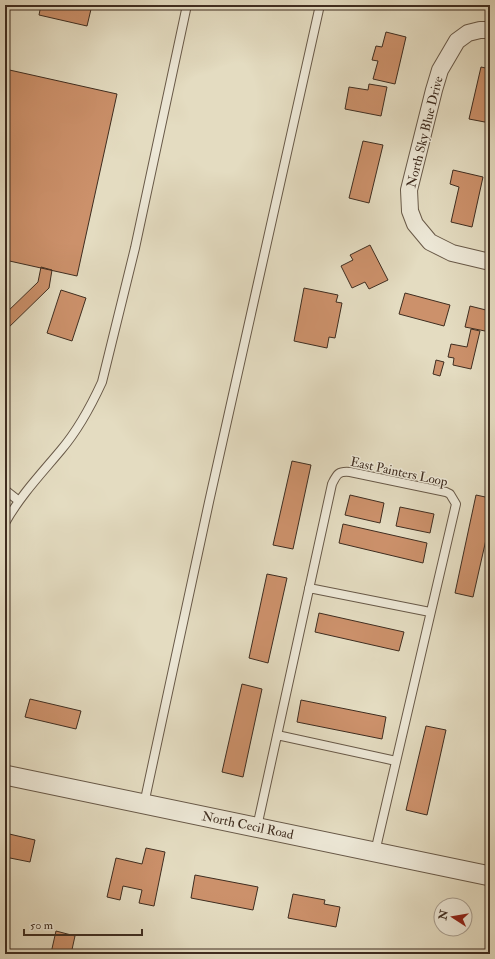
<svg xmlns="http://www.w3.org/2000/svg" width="495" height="959" font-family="'IM FELL Double Pica',serif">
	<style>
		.building { fill: #cc916b; stroke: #3f2d20 }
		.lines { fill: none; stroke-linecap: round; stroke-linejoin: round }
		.service-casing { stroke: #685948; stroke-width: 10 }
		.minor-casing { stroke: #685948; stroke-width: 18 }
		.tertiary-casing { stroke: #685948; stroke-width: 21 }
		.service { stroke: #ede8d7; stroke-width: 8 }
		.minor { stroke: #ede8d7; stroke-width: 16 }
		.tertiary { stroke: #ede8d7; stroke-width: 19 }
		.labels { text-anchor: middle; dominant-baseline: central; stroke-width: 3; stroke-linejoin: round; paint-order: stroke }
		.street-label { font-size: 13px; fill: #3f2d20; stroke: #ede8d7 }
	</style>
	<rect width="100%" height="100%" fill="#e4dcc1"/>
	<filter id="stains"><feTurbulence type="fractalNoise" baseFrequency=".005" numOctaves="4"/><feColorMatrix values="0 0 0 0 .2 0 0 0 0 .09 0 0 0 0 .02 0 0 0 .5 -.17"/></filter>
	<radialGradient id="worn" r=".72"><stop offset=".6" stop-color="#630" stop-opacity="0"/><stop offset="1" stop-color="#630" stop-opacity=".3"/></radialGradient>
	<path class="building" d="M 41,5 L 92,5 L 87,26 L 39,15 Z
		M 386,32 L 406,37 L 395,84 L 373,79 L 378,61 L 372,60 L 376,46 L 382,47 Z
		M 481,67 L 490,69 L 490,123 L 469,119 Z
		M 5,69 L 117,94 L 77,276 L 5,260 Z
		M 369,84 L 387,87 L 381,116 L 345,109 L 349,87 L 368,90 Z
		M 363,141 L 383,145 L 369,203 L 349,198 Z
		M 453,170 L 483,177 L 472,227 L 451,222 L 459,187 L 450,184 Z
		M 370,245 L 388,280 L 369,289 L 365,282 L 352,288 L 341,266 L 353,260 L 350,255 Z
		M 41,267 L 52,270 L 49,288 L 5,331 L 5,314 L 38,282 Z
		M 304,288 L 338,295 L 336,302 L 342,303 L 335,338 L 329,337 L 327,348 L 294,341 Z
		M 61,290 L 86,298 L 72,341 L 47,333 Z
		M 405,293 L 450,305 L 444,326 L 399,314 Z
		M 470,306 L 490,311 L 490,332 L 465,327 Z
		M 471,329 L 480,331 L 471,369 L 453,365 L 454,358 L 448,357 L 451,344 L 467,347 Z
		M 436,360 L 444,362 L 440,376 L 433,374 Z
		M 292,461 L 311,465 L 293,549 L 273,545 Z
		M 350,495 L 384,503 L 380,523 L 345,515 Z
		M 476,495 L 490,498 L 490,522 L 473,597 L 455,593 Z
		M 400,507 L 434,514 L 430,533 L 396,526 Z
		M 343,524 L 427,543 L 423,563 L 339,543 Z
		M 267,574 L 287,578 L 268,663 L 249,658 Z
		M 319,613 L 404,632 L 399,651 L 315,632 Z
		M 242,684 L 262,689 L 243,777 L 222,772 Z
		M 30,699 L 81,711 L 76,729 L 25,717 Z
		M 301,700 L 386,717 L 382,739 L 297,722 Z
		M 426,726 L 446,730 L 427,815 L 406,810 Z
		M 5,833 L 35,840 L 30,862 L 5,857 Z
		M 146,848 L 165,852 L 154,906 L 139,903 L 142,890 L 123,886 L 120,900 L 107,897 L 116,858 L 142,864 Z
		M 195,875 L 258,887 L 253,910 L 191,898 Z
		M 293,894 L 325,900 L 324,904 L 340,907 L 336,927 L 288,918 Z
		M 56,931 L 75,936 L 71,954 L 39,954 L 40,950 L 51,953 Z"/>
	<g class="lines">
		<defs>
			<path id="service" d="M 5,490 L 19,501
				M 5,523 C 20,496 41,474 61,450 C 78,430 91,406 102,382 L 135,248 L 187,5
				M 309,588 L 430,612
				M 277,735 L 396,761
				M 144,804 L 209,502 L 320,5
				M 257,827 L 332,484 C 337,474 338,471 350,472 L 446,492 L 450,494 L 456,504 L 375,852"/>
			<path id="minor" d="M 490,30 L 480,30 L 468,33 L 457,41 L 440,70 L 434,90 L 409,190 L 410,211 L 415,224 L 430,242 L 452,253 L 490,262"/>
			<g id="tertiary">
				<path id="s1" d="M 5,775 L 490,876"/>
			</g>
		</defs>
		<use href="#service" class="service-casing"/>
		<use href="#minor" class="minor-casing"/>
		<use href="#tertiary" class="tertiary-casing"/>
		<use href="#service" class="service"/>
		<use href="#minor" class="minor"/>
		<use href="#tertiary" class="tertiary"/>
	</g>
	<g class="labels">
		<g class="street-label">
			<text transform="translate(425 132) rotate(-76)">North Sky Blue Drive</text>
			<text transform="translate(399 472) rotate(12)">East Painters Loop</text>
			<text stroke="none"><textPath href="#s1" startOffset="248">North Cecil Road</textPath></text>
		</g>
	</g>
	<rect width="495" height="959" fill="none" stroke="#e4dcc1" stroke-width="20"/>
	<rect x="6" y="6" width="483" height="947" fill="none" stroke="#3f2d20" stroke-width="2"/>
	<rect x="10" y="10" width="475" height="939" fill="none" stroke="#3f2d20"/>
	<g transform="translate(453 917) rotate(282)"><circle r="19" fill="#ede8d7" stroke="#a79d8e"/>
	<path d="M0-3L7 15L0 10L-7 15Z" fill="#8f2418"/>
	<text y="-6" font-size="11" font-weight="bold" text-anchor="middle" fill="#3f2d20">N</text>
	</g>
	<path d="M24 929v6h118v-6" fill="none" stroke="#3f2d20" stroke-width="2"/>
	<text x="30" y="929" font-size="12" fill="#3f2d20" stroke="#ede8d7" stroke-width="3" paint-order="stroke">50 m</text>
	<rect width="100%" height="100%" filter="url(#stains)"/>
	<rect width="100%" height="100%" fill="url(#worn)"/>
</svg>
